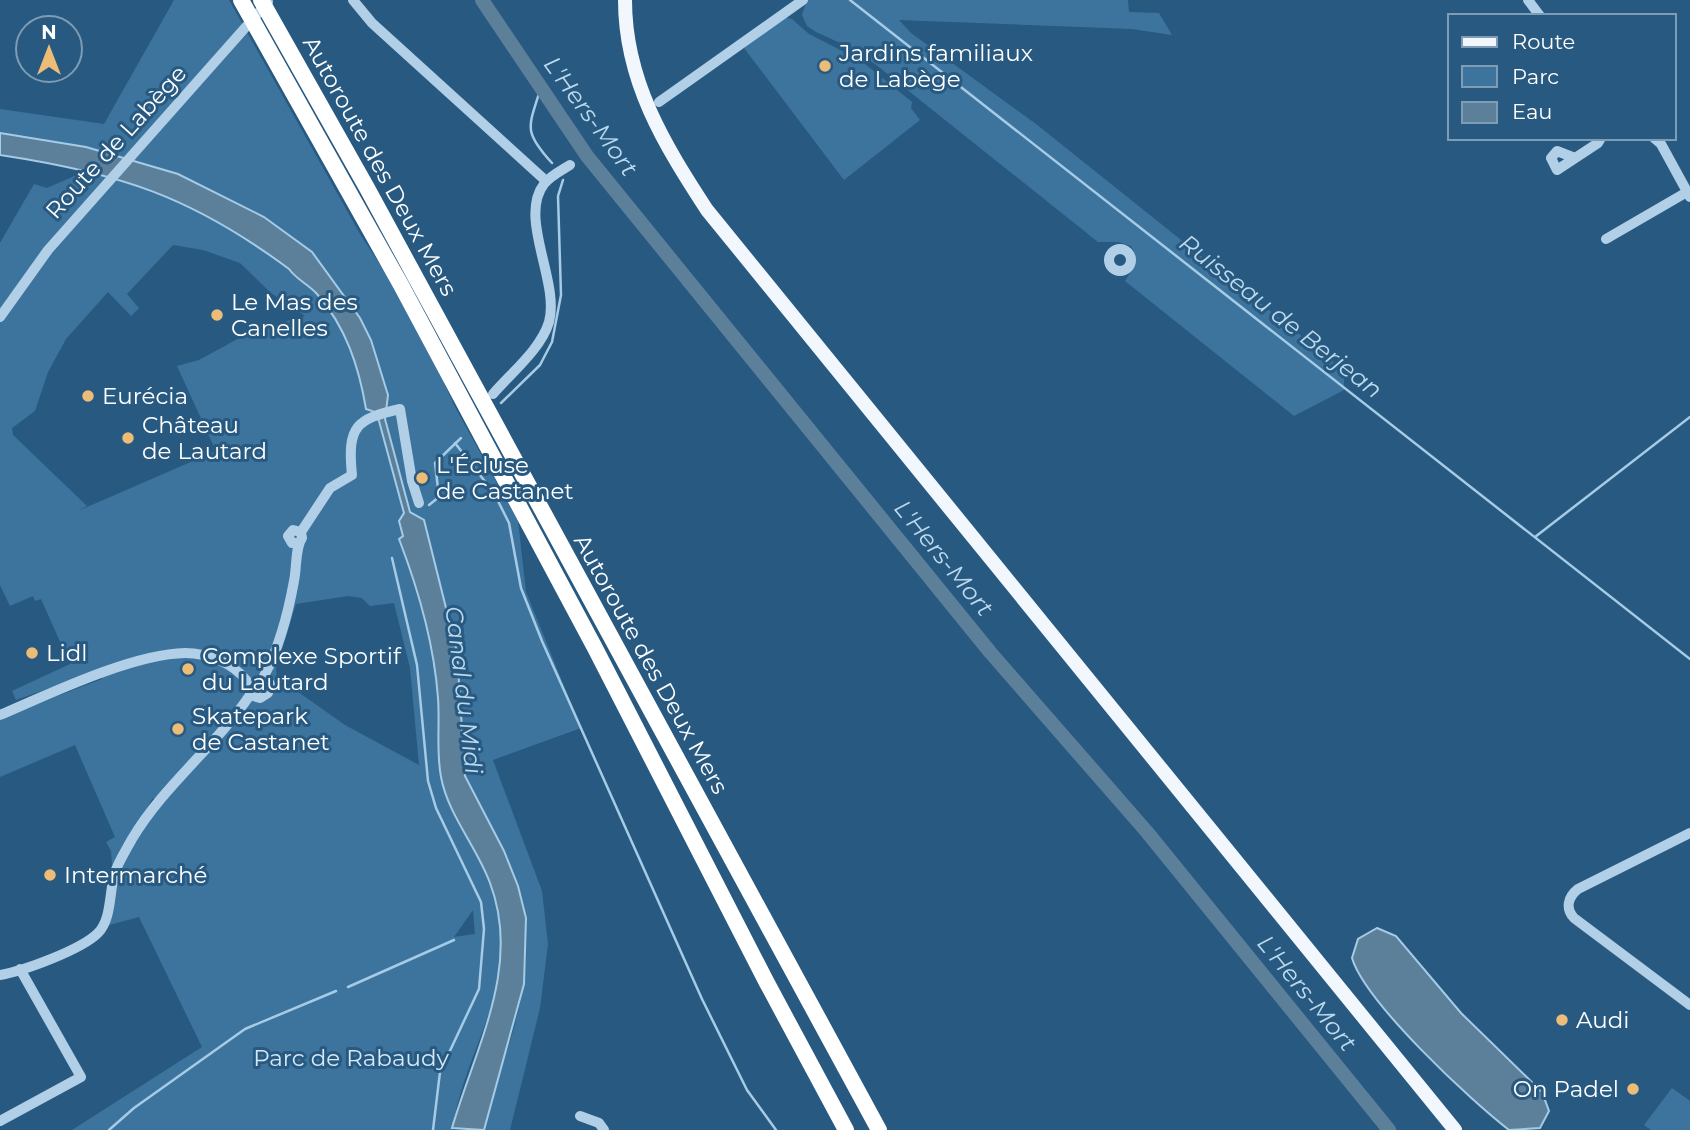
<svg xmlns="http://www.w3.org/2000/svg" width="1690" height="1130" font-family="Montserrat,sans-serif">
	<style>
		.green { fill: #3d749e; fill-rule: evenodd }
		.water { fill: #5d809a; stroke: #a5cbe6; stroke-width: 2 }
		.lines { fill: none; stroke-linecap: round; stroke-linejoin: round }
		.stream { stroke: #a5cbe6; stroke-width: 2.5 }
		.river { stroke: #5d809a; stroke-width: 14 }
		.minor { stroke: #b1cfe6; stroke-width: 10 }
		.major { stroke: #f1f7fd; stroke-width: 14 }
		.highway { stroke: #fff; stroke-width: 16 }
		.poi-dot { fill: #edbd77; stroke: #285a81; stroke-width: 2.5 }
		.labels { text-anchor: middle; dominant-baseline: central; stroke-width: 6; stroke-linejoin: round; paint-order: stroke }
		.poi-label { font-size: 23px; fill: #fff; stroke: #285a81; text-anchor: start }
		.street-label { font-size: 23px; fill: #fff; stroke: #285a81 }
		.park-label { font-size: 23px; fill: #d4e7f5; stroke: #285a81 }
		.water-label { font-size: 24px; font-style: italic; fill: #bcd9ed; stroke: #285a81 }
	</style>
	<rect width="100%" height="100%" fill="#285a81"/>
	<path class="green" d="M 174,0 L 229,0 L 360,234 L 411,312 L 456,409 L 518,521 L 526,592 L 581,728 L 493,760 L 542,891 L 548,944 L 540,1008 L 510,1130 L 484,1130 C 490,1091 508,1054 517,1016 C 542,915 511,863 465,776 L 464,763 L 441,781 C 456,817 481,850 492,887 C 522,991 468,1036 452,1130 L 72,1130 L 202,1047 L 139,917 L 109,925 L 121,867 L 159,803 L 153,798 L 112,865 L 111,851 L 106,842 L 115,837 L 75,745 L 0,777 L 0,718 L 102,679 L 100,670 L 16,700 L 12,691 L 70,664 L 41,599 L 35,601 L 33,596 L 10,606 L 0,585 L 0,243 L 34,184 L 47,188 L 120,156 L 0,133 L 0,109 L 104,124 ZM 173,245 L 203,250 L 240,263 L 271,293 L 305,316 L 254,330 L 199,360 L 177,366 L 216,451 L 78,511 L 87,506 L 13,435 L 12,428 L 35,411 L 48,372 L 66,339 L 108,292 L 131,316 L 139,308 L 127,294 ZM 348,596 L 362,598 L 370,606 L 394,603 L 410,668 L 419,765 L 345,725 L 277,677 L 276,669 L 296,604 ZM 473,910 L 475,934 L 454,937 Z
		M 807,0 L 1128,0 L 1129,12 L 1159,13 L 1172,35 L 1132,29 L 899,20 L 911,33 L 1036,124 L 1344,370 L 1344,390 L 1294,416 L 1125,281 C 1133,268 1140,261 1131,246 L 1118,242 L 1098,242 L 875,64 L 849,47 L 816,32 L 807,26 L 802,15 Z
		M 784,17 L 792,19 L 809,34 L 860,60 L 912,102 L 911,108 L 920,120 L 844,180 L 744,48 Z
		M 1672,1088 L 1690,1101 L 1690,1130 L 1651,1130 L 1644,1125 Z"/>
	<path class="water" d="M 0,133 L 86,147 L 178,174 L 264,217 L 312,252 L 360,318 L 371,340 L 388,395 L 385,419 L 410,512 L 424,520 L 457,652 L 465,776 L 504,851 L 518,886 L 526,918 L 524,984 L 484,1130 L 452,1128 C 475,1048 522,967 490,883 C 477,847 448,815 441,777 C 436,751 440,725 438,698 C 434,643 419,591 399,539 L 403,536 L 399,521 L 404,513 L 379,421 L 375,412 L 366,409 C 359,367 346,327 317,294 C 308,284 297,280 289,269 C 191,196 119,173 0,155 Z
		M 1377,928 L 1396,936 L 1461,1013 L 1542,1092 L 1549,1111 L 1540,1128 L 1509,1130 C 1471,1101 1365,1002 1352,958 L 1358,939 Z"/>
	<g class="lines">
		<path class="stream" d="M 850,0 L 1690,659
			M 541,87 C 529,127 522,130 552,163
			M 501,403 L 540,365 L 552,342 L 561,295 L 558,196 L 563,180
			M 455,443 L 494,493 L 509,523 L 521,588 L 542,641 L 702,999 L 747,1090 L 776,1130
			M 429,505 L 439,497 L 435,463 L 461,438
			M 1535,537 L 1690,417
			M 392,558 L 417,665 L 428,781 L 436,808 L 481,902 L 484,929 L 479,989 L 440,1072 L 433,1130
			M 348,987 L 454,940
			M 109,1130 L 134,1108 L 245,1029 L 336,991"/>
		<path class="river" d="M 482,0 L 587,156 L 990,652 L 1147,832 L 1389,1130"/>
		<path class="minor" d="M 353,0 L 372,23 L 546,181
			M 1528,0 L 1540,16
			M 659,102 L 803,0
			M 1654,138 L 1661,144 L 1690,197
			M 1575,158 L 1557,151 L 1551,158 L 1557,170 L 1598,143 L 1601,138
			M 1606,239 L 1687,192
			M1109 260a11 11 0 1 1 22 0a11 11 0 1 1-22 0Z
			M 0,317 L 48,250 L 268,2
			M 493,394 C 511,373 541,349 549,322 C 560,282 518,218 544,184 C 550,176 562,170 570,165
			M 301,532 L 330,488 L 352,475 C 347,426 356,419 400,409 L 412,481 L 419,503
			M 298,543 L 292,543 L 288,536 L 293,530 L 301,532
			M 264,676 C 280,646 288,614 294,581 C 297,567 295,548 302,538 L 301,532
			M 250,695 L 260,698 L 268,693 L 270,684 L 264,676
			M 0,715 C 49,694 132,654 185,653 C 208,653 233,663 247,681
			M 1690,833 L 1578,889 C 1568,897 1565,908 1574,918 L 1690,1005
			M 0,975 C 23,971 81,950 98,933 C 112,919 109,891 115,872 C 119,861 126,850 132,839 C 164,785 215,747 250,695
			M 580,1116 L 599,1123 L 604,1130
			M 0,1121 L 81,1077 L 20,969"/>
		<path class="major" d="M 625,0 C 625,81 664,144 707,210 L 1455,1130"/>
		<path class="highway" d="M 241,0 L 401,285 L 595,648 L 767,983 L 846,1130
			M 261,0 L 367,188 L 879,1130"/>
	</g>
	<g class="poi-dot">
		<circle cx="825" cy="66" r="7"/>
		<circle cx="217" cy="315" r="7"/>
		<circle cx="88" cy="396" r="7"/>
		<circle cx="128" cy="438" r="7"/>
		<circle cx="422" cy="478" r="7"/>
		<circle cx="32" cy="653" r="7"/>
		<circle cx="188" cy="669" r="7"/>
		<circle cx="178" cy="729" r="7"/>
		<circle cx="50" cy="875" r="7"/>
		<circle cx="1562" cy="1020" r="7"/>
		<circle cx="1633" cy="1089" r="7"/>
	</g>
	<g class="labels">
		<g class="poi-label">
			<text x="839" y="53">Jardins familiaux<tspan x="839" dy="26">de Labège</tspan></text>
			<text x="231" y="302">Le Mas des<tspan x="231" dy="26">Canelles</tspan></text>
			<text x="102" y="396">Eurécia</text>
			<text x="142" y="425">Château<tspan x="142" dy="26">de Lautard</tspan></text>
			<text x="436" y="465">L'Écluse<tspan x="436" dy="26">de Castanet</tspan></text>
			<text x="46" y="653">Lidl</text>
			<text x="202" y="656">Complexe Sportif<tspan x="202" dy="26">du Lautard</tspan></text>
			<text x="192" y="716">Skatepark<tspan x="192" dy="26">de Castanet</tspan></text>
			<text x="64" y="875">Intermarché</text>
			<text x="1576" y="1020">Audi</text>
			<text x="1619" y="1089" text-anchor="end">On Padel</text>
		</g>
		<g class="street-label">
			<text transform="translate(116 142) rotate(-48)">Route de Labège</text>
			<text transform="translate(380 166) rotate(61)">Autoroute des Deux Mers</text>
			<text transform="translate(651 664) rotate(61)">Autoroute des Deux Mers</text>
		</g>
		<g class="park-label">
			<text x="351" y="1058">Parc de Rabaudy</text>
		</g>
		<g class="water-label">
			<text transform="translate(591 116) rotate(54)">L'Hers-Mort</text>
			<text transform="translate(1281 316) rotate(38)">Ruisseau de Berjean</text>
			<text transform="translate(944 558) rotate(51)">L'Hers-Mort</text>
			<text transform="translate(464 690) rotate(83)">Canal du Midi</text>
			<text transform="translate(1307 993) rotate(51)">L'Hers-Mort</text>
		</g>
	</g>
	<rect x="1448" y="14" width="228" height="126" fill="#285a81" stroke="#7e9cb3" stroke-width="2"/>
	<rect x="1462" y="37" width="35" height="10" fill="#f1f7fd" stroke="#7e9cb3" stroke-width="2"/>
	<text x="1512" y="49" font-size="21" fill="#ffffff">Route</text>
	<rect x="1462" y="66" width="35" height="21" fill="#3d749e" stroke="#7e9cb3" stroke-width="2"/>
	<text x="1512" y="84" font-size="21" fill="#ffffff">Parc</text>
	<rect x="1462" y="102" width="35" height="21" fill="#5d809a" stroke="#7e9cb3" stroke-width="2"/>
	<text x="1512" y="119" font-size="21" fill="#ffffff">Eau</text>
	<g transform="translate(49 49)"><circle r="33" fill="#285a81" stroke="#7e9cb3" stroke-width="2"/>
	<path d="M0-5L12 26L0 18L-12 26Z" fill="#edbd77"/>
	<text y="-10" font-size="19" font-weight="bold" text-anchor="middle" fill="#ffffff">N</text>
	</g>
</svg>
